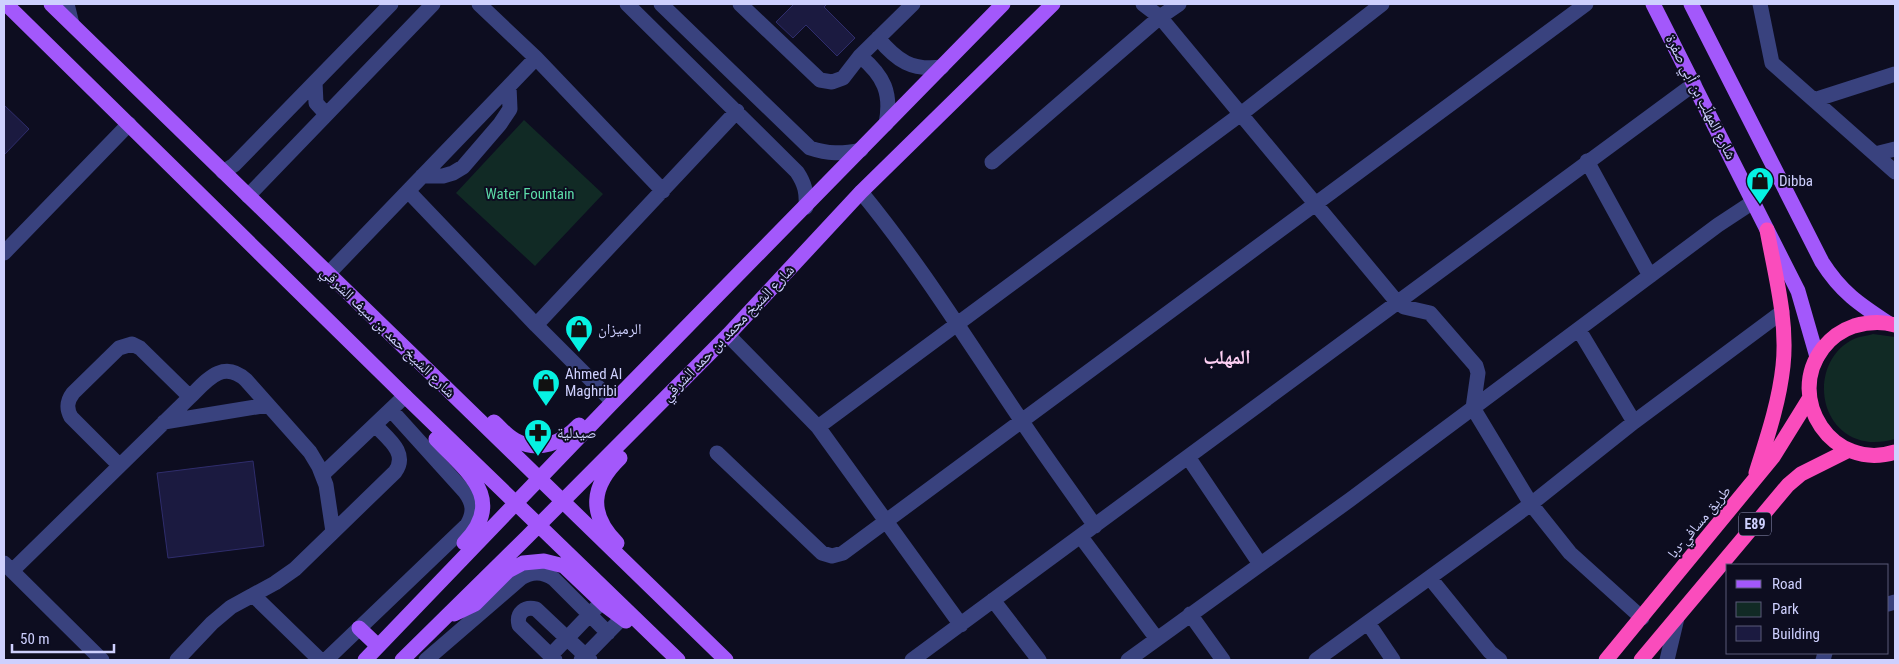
<svg xmlns="http://www.w3.org/2000/svg" width="1899" height="664" font-family="'Roboto Condensed','Noto Naskh Arabic',sans-serif">
	<style>
		.green { fill: #112a25 }
		.building { fill: #1b1a40; stroke: #2f2d6c }
		.lines { fill: none; stroke-linecap: round; stroke-linejoin: round }
		.minor { stroke: #39427e; stroke-width: 15 }
		.major { stroke: #a358fb; stroke-width: 15 }
		.highway { stroke: #fa4cbc; stroke-width: 15 }
		.labels { text-anchor: middle; dominant-baseline: central; stroke-width: 4; stroke-linejoin: round; paint-order: stroke }
		.shield { fill: #0d0d20; stroke: #9496bb; stroke-width: 1 }
		.shield-label { font-size: 14px; font-weight: bold; fill: #ced0fe }
		.street-label { font-size: 15px; fill: #ced0fe; stroke: #0d0d20 }
		.poi-label { font-size: 15px; fill: #ced0fe; stroke: #0d0d20; text-anchor: start }
		.park-label { font-size: 15px; fill: #5cdba7; stroke: #0d0d20 }
		.district-label { font-size: 20px; font-weight: bold; fill: #fed0f4; stroke: #0d0d20 }
	</style>
	<rect width="100%" height="100%" fill="#0d0d20"/>
	<path class="green" d="M 524,120 L 603,194 L 535,266 L 456,193 Z
		M 1873,334 L 1895,337 L 1895,439 C 1883,442 1870,444 1857,439 C 1814,423 1813,358 1854,339 C 1860,336 1867,336 1873,334 Z"/>
	<path class="building" d="M 794,4 L 827,4 L 824,7 L 855,38 L 837,56 L 806,25 L 793,38 L 776,22 Z
		M 4,105 L 29,129 L 4,155 Z
		M 253,461 L 264,546 L 168,558 L 157,473 Z"/>
	<g class="lines">
		<path class="minor" d="M 67,4 L 72,24
			M 479,4 L 536,58 L 663,191
			M 627,4 L 797,172 C 805,184 807,193 806,207
			M 661,4 L 810,148 C 828,154 842,154 861,150
			M 740,4 L 820,80 L 832,82 L 843,78 L 860,56 L 913,4
			M 1143,4 L 1160,17 L 1397,302 L 1404,307 L 1430,313 L 1476,366 L 1478,373 L 1473,408 L 1531,504 L 1570,553 L 1642,618
			M 1760,4 L 1772,63 L 1895,172
			M 878,38 C 897,61 912,71 942,67
			M 860,56 C 884,76 892,93 886,124
			M 315,82 L 316,103 L 326,114
			M 1814,100 L 1895,74
			M 1875,154 L 1895,149
			M 1587,161 L 1650,276
			M 992,162 L 1160,17 L 1179,4
			M 223,172 L 234,165 L 391,4
			M 422,176 L 443,176 L 453,173 L 463,167 L 500,124 L 510,109 L 509,86
			M 408,191 L 536,325 L 608,397
			M 861,192 C 921,265 968,342 1021,420 C 1045,456 1070,490 1095,526
			M 248,196 L 433,4
			M 4,253 L 129,124
			M 328,274 L 536,58
			M 536,325 L 737,111
			M 1579,330 L 1634,422
			M 728,335 L 818,427 L 961,625
			M 164,422 L 268,405
			M 818,427 L 1241,114 L 1382,4
			M 717,453 L 822,553 L 832,556 L 843,553 L 1586,4
			M 1188,457 L 1260,564
			M 119,465 L 71,417 C 66,408 67,401 73,393 L 119,348 L 132,344 L 140,348 L 190,397
			M 323,474 L 405,396
			M 1081,537 L 1157,639
			M 4,563 L 102,660
			M 12,571 L 190,397 C 207,380 223,359 246,380 L 310,452 L 319,467 L 326,485 L 333,532
			M 1430,578 L 1490,652 L 1500,660
			M 253,595 L 320,660
			M 993,600 L 1039,660
			M 1888,604 L 1895,602
			M 1190,614 L 1223,660
			M 1368,623 L 1393,660
			M 550,656 L 596,608
			M 177,660 L 212,623 L 231,607 L 275,583 L 295,569 L 395,472 C 409,453 387,438 375,425
			M 326,660 L 467,525 C 474,513 474,504 465,492 L 391,410
			M 426,660 L 521,578 C 532,571 543,571 554,579 L 608,633
			M 555,660 L 519,625 C 516,613 525,606 536,609 L 590,660
			M 581,660 L 628,612
			M 912,660 L 1694,84
			M 1128,660 L 1351,499 L 1718,225 L 1753,202
			M 1316,660 L 1531,504 L 1634,422 L 1782,312
			M 1667,660 L 1677,618
			M 1823,660 L 1825,653"/>
		<path class="major" d="M 6,4 L 405,396 L 678,660
			M 51,4 L 726,660
			M 1653,4 L 1798,291 L 1817,357
			M 1691,4 L 1822,262 C 1841,292 1859,304 1888,323
			M 494,422 C 501,428 507,436 515,440 C 539,453 562,443 579,425
			M 436,439 C 467,472 507,499 464,543
			M 617,543 C 588,514 591,486 620,458
			M 454,614 L 475,604 L 508,571 L 523,563 L 544,561 L 564,566 L 606,606 L 626,621
			M 359,628 L 378,646
			M 365,660 L 611,404 L 1003,4
			M 402,660 L 527,537 L 728,335 L 861,192 L 1053,4"/>
		<path class="highway" d="M 1895,325 C 1881,321 1868,322 1854,326 C 1842,330 1831,338 1823,348 C 1784,399 1833,472 1895,452
			M 1756,473 C 1767,438 1779,403 1783,366 C 1788,321 1775,274 1767,230
			M 1606,660 L 1773,457 L 1809,399
			M 1641,660 L 1788,485 L 1801,474 L 1849,450"/>
	</g>
	<defs>
		<symbol id="shop-pin" viewBox="-11 -11 22 30"><path d="M0 17L-7.5 6A9.5 9.5 0 1 1 7.5 6Z" fill="#06f1e2" stroke="#0d0d20"/><path d="M-5-2.5h2.3a2.7 3.5 0 0 1 5.4 0H5L5.5 6h-11ZM-1.5-2.5h3a1.5 2.3 0 0 0-3 0Z" fill="#111"/></symbol>
		<symbol id="pharmacy-pin" viewBox="-11 -11 22 30"><path d="M0 17L-7.5 6A9.5 9.5 0 1 1 7.5 6Z" fill="#06f1e2" stroke="#0d0d20"/><path d="M-2-6h4v4h4v4h-4v4h-4v-4h-4v-4h4Z" fill="#111"/></symbol>
	</defs>
	<g fill-rule="evenodd">
		<use href="#shop-pin" x="1744" y="165" width="32" height="43"/>
		<use href="#shop-pin" x="563" y="313" width="32" height="43"/>
		<use href="#shop-pin" x="530" y="367" width="32" height="43"/>
		<use href="#pharmacy-pin" x="522" y="417" width="32" height="43"/>
	</g>
	<g class="labels">
		<rect class="shield" x="1739" y="512.5" width="32" height="23" rx="4"/>
		<g class="shield-label">
			<text x="1755" y="524">E89</text>
		</g>
		<g class="street-label">
			<text transform="translate(1701 97) rotate(63)">شارع المهلّب بن أبي صفرة</text>
			<text transform="translate(388 332) rotate(44)">شارع الشيخ حمد بن سيف الشرقي</text>
			<text transform="translate(728 333) rotate(-46)">شارع الشيخ محمد بن حمد الشرقي</text>
			<text transform="translate(1699 522) rotate(-50)">طريق مسافي-دبا</text>
		</g>
		<g class="poi-label">
			<text x="1779" y="181">Dibba</text>
			<text x="598" y="329">الرميزان</text>
			<text x="565" y="374">Ahmed Al<tspan x="565" dy="17">Maghribi</tspan></text>
			<text x="557" y="433">صيدلية</text>
		</g>
		<g class="park-label">
			<text x="530" y="194">Water Fountain</text>
		</g>
		<g class="district-label">
			<text x="1227" y="357">المهلب</text>
		</g>
	</g>
	<rect width="1899" height="664" fill="none" stroke="#ced0fe" stroke-width="10"/>
	<rect x="1726" y="564" width="162" height="90" fill="#0d0d20" stroke="#5a5b79"/>
	<rect x="1736" y="580" width="25" height="8" fill="#a358fb" stroke="#5a5b79"/>
	<text x="1772" y="589" font-size="15" fill="#ced0fe">Road</text>
	<rect x="1736" y="602" width="25" height="15" fill="#112a25" stroke="#5a5b79"/>
	<text x="1772" y="614" font-size="15" fill="#ced0fe">Park</text>
	<rect x="1736" y="626" width="25" height="15" fill="#1b1a40" stroke="#5a5b79"/>
	<text x="1772" y="639" font-size="15" fill="#ced0fe">Building</text>
	<path d="M12 644v8h102v-8" fill="none" stroke="#ced0fe" stroke-width="2.5"/>
	<text x="20" y="644" font-size="15" fill="#ced0fe" stroke="#0d0d20" stroke-width="4" paint-order="stroke">50 m</text>
</svg>
